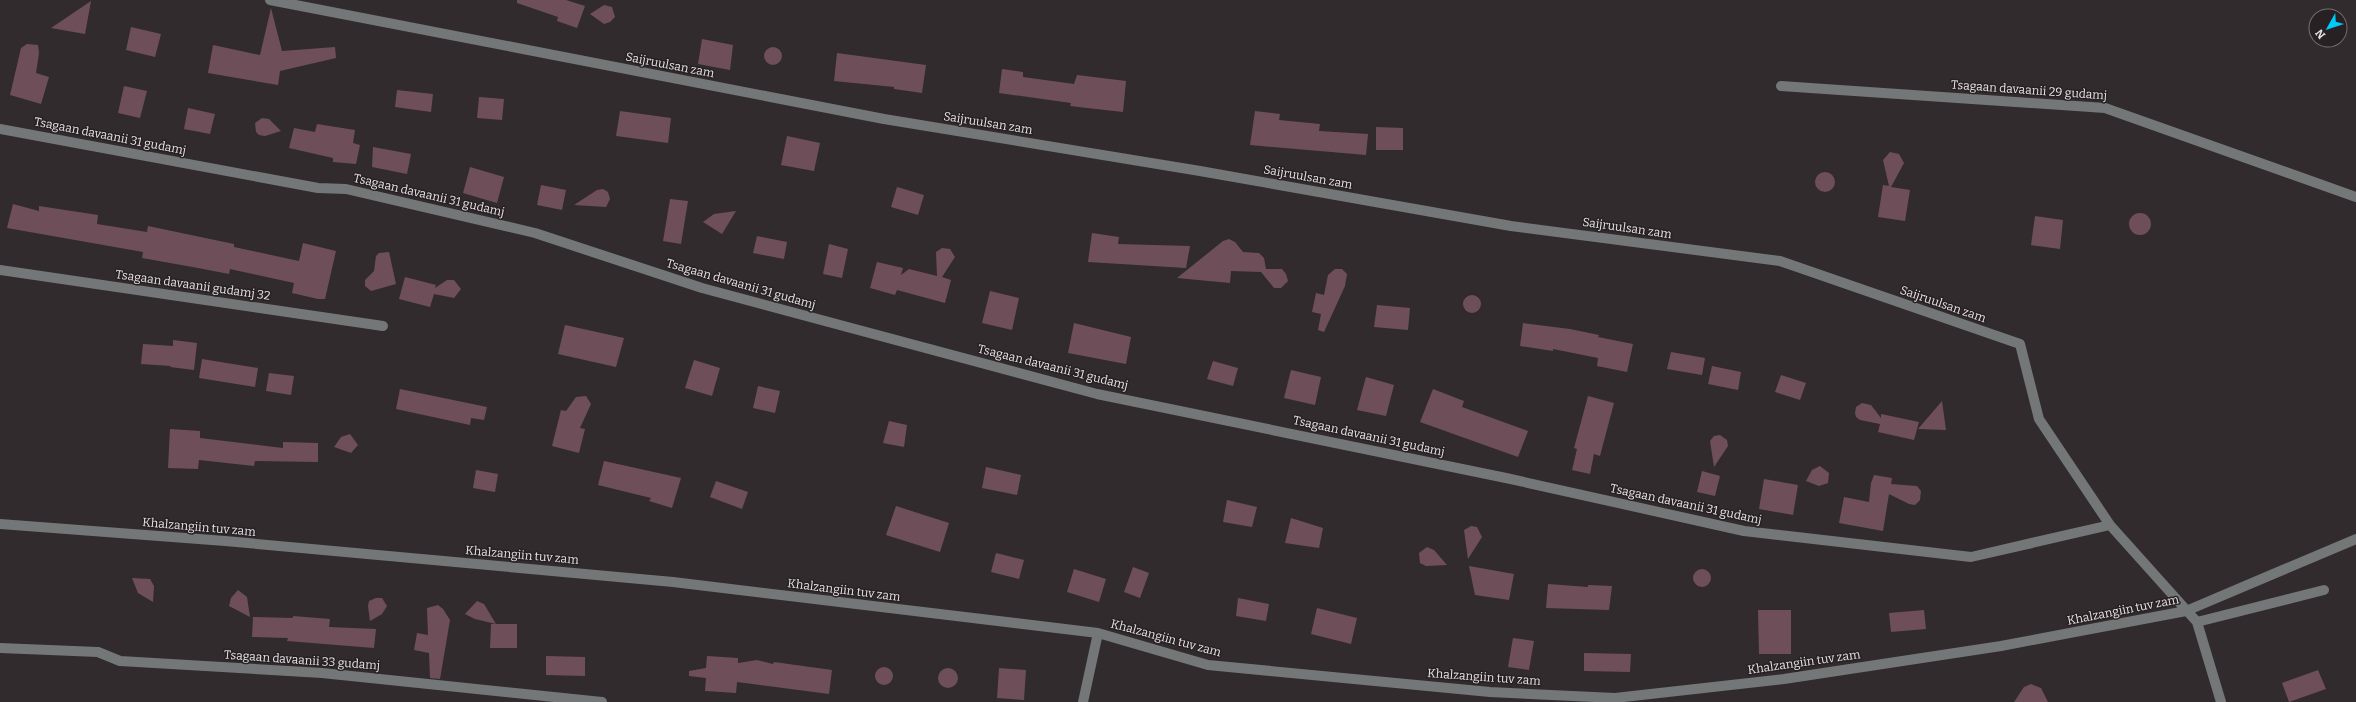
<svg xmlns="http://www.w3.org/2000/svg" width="2356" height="702" font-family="Bitter,serif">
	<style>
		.building { fill: #6e4f59 }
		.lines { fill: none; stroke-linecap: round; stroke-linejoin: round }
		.minor { stroke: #737778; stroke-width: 10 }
		.labels { text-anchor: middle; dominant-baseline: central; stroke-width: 3; stroke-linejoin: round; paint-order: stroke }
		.street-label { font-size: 12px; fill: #e8e4e5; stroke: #282123 }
	</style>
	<rect width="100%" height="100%" fill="#312b2d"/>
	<path class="building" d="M 517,0 L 566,0 L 585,6 L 577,28 L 557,21 L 558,17 L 517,3 Z
		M 91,1 L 85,34 L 51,28 Z
		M 604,5 L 612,7 L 615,17 L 610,22 L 604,24 L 590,14 Z
		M 271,8 L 282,51 L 335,47 L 336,58 L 280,71 L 278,85 L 208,73 L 213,45 L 260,55 Z
		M 131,27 L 161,34 L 155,57 L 126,50 Z
		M 702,39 L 733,45 L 730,70 L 698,64 Z
		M 27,44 L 38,45 L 39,53 L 36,73 L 49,77 L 41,104 L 10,95 L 21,48 Z
		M764 56a9 9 0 1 1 18 0a9 9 0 1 1-18 0Z
		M 837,53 L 926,65 L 922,93 L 894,89 L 894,87 L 834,81 Z
		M 1002,69 L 1023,72 L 1023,77 L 1074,84 L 1077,75 L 1126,81 L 1123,112 L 1087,108 L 1070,106 L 1071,103 L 999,93 Z
		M 124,86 L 147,91 L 140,118 L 118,113 Z
		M 397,90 L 433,94 L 431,112 L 395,107 Z
		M 479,97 L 504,99 L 502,120 L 477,118 Z
		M 188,108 L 215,114 L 210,134 L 184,129 Z
		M 620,111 L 671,118 L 668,143 L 616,136 Z
		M 1255,111 L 1280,114 L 1279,120 L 1320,124 L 1319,131 L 1368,134 L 1366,155 L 1250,145 Z
		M 262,118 L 269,119 L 281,131 L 265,136 L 259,135 L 256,132 L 255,123 Z
		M 317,124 L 355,130 L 353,143 L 360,145 L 356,164 L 333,162 L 333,158 L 289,148 L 294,128 L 315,132 Z
		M 1376,127 L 1403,128 L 1403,150 L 1376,150 Z
		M 787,136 L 820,143 L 814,171 L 781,165 Z
		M 373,147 L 411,154 L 407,174 L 372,167 Z
		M 1890,152 L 1899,154 L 1904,163 L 1891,187 L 1910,190 L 1905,221 L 1878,217 L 1883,185 L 1889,186 L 1883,160 Z
		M 470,167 L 504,177 L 497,203 L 463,193 Z
		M1815 182a10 10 0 1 1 20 0a10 10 0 1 1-20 0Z
		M 541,185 L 566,190 L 562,210 L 537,205 Z
		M 897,187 L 924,195 L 918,215 L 891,207 Z
		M 603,189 L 608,192 L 610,199 L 606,207 L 574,205 L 597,190 Z
		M 670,199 L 688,201 L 681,244 L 663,241 Z
		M 13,204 L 39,211 L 39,206 L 98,215 L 97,224 L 147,232 L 148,226 L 234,244 L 234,247 L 299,261 L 303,243 L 336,251 L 325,299 L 318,299 L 292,293 L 294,283 L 230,269 L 229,274 L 198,268 L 142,258 L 143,252 L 7,228 Z
		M 736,211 L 722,234 L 703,222 L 714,214 Z
		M2129 224a11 11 0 1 1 22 0a11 11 0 1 1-22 0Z
		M 2035,216 L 2063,220 L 2060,249 L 2031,245 Z
		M 1092,233 L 1119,237 L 1118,244 L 1190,246 L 1186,268 L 1088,262 Z
		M 757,236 L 787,242 L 784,259 L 753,253 Z
		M 1229,239 L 1235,242 L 1243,252 L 1259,253 L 1264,258 L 1266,269 L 1282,269 L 1286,274 L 1288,281 L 1281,288 L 1274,288 L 1261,272 L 1231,271 L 1230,283 L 1177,278 L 1223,241 Z
		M 829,244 L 848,249 L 842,278 L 823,274 Z
		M 942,248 L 950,249 L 955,257 L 942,277 L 951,280 L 945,303 L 897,290 L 895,295 L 870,288 L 877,262 L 903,268 L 901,275 L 909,269 L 937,276 L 936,252 Z
		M 389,252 L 396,284 L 371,291 L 365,286 L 365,280 L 374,271 L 376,256 L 379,253 Z
		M 1335,269 L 1342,269 L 1347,274 L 1345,286 L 1324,332 L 1318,330 L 1321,314 L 1312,312 L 1316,293 L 1324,295 L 1328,275 Z
		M 405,277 L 436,285 L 435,288 L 447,280 L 454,280 L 461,289 L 454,298 L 434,294 L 430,307 L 399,299 Z
		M 990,291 L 1019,298 L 1012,330 L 982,323 Z
		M1463 304a9 9 0 1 1 18 0a9 9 0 1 1-18 0Z
		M 1377,305 L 1410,308 L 1408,330 L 1374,327 Z
		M 1074,323 L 1131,337 L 1126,364 L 1068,353 Z
		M 1523,323 L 1570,329 L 1599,335 L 1598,337 L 1633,344 L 1627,372 L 1597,366 L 1598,358 L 1553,349 L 1553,351 L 1520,346 Z
		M 565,325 L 624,338 L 616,367 L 558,354 Z
		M 173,340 L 197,343 L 194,370 L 170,367 L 171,366 L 141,364 L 143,344 L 173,346 Z
		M 1671,352 L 1705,358 L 1702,375 L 1667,369 Z
		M 202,359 L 258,368 L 255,387 L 199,378 Z
		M 694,360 L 720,368 L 712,396 L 685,388 Z
		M 1213,361 L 1238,368 L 1233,386 L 1207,379 Z
		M 1712,366 L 1741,372 L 1738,390 L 1708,384 Z
		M 1291,370 L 1321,377 L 1315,405 L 1284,398 Z
		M 269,373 L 294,376 L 291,395 L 266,391 Z
		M 1781,375 L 1806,383 L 1800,400 L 1775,392 Z
		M 1366,377 L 1394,385 L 1386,416 L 1357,410 Z
		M 758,386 L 780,391 L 775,413 L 753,408 Z
		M 400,389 L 487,407 L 484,420 L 471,418 L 470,425 L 396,409 Z
		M 1433,389 L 1464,401 L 1462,407 L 1528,431 L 1518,457 L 1420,422 Z
		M 586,396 L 591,404 L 580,428 L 585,429 L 579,453 L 552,446 L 561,410 L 566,411 L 576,397 Z
		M 1588,396 L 1614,403 L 1600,456 L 1594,454 L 1590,474 L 1572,470 L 1577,449 L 1574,448 Z
		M 1942,401 L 1946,430 L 1918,429 Z
		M 1862,403 L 1871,405 L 1881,418 L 1881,414 L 1919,422 L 1914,440 L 1878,432 L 1880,424 L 1860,420 L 1856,417 L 1855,413 L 1856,407 Z
		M 889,421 L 907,425 L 904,447 L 883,443 Z
		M 170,429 L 200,431 L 200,438 L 283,448 L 283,442 L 318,443 L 318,462 L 255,461 L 254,466 L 199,460 L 198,469 L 168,468 Z
		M 350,434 L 358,445 L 351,453 L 334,447 L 341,437 Z
		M 1720,435 L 1727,440 L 1728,446 L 1714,467 L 1710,441 L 1714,436 Z
		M 604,461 L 681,478 L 672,508 L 649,501 L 651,498 L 598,485 Z
		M 1820,466 L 1829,473 L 1828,483 L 1819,486 L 1806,481 L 1812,470 Z
		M 986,467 L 1021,475 L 1017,495 L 982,488 Z
		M 476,470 L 498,474 L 495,492 L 473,488 Z
		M 1702,471 L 1720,476 L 1715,496 L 1697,492 Z
		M 1874,475 L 1892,478 L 1891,484 L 1917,486 L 1921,491 L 1920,500 L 1915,505 L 1909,504 L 1889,494 L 1883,531 L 1839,523 L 1844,497 L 1869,502 L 1871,483 Z
		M 1764,479 L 1798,485 L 1793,515 L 1759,509 Z
		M 716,481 L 748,492 L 742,509 L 710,497 Z
		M 1227,500 L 1257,507 L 1252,527 L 1223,522 Z
		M 896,506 L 949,523 L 940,552 L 886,535 Z
		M 1291,518 L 1323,528 L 1319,548 L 1285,543 Z
		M 1471,526 L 1477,527 L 1482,537 L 1468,559 L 1464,530 Z
		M 1427,547 L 1434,550 L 1447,565 L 1426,566 L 1420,563 L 1419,553 Z
		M 996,553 L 1024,560 L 1019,579 L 991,572 Z
		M 1469,566 L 1514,574 L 1509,600 L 1475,595 Z
		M 1133,567 L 1149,573 L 1140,598 L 1124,592 Z
		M1693 578a9 9 0 1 1 18 0a9 9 0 1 1-18 0Z
		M 1074,569 L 1106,579 L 1099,602 L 1067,592 Z
		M 132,578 L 150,579 L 154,586 L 153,602 L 138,593 Z
		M 1548,584 L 1588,587 L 1588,585 L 1612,586 L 1609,610 L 1546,608 Z
		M 238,590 L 247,597 L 250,617 L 229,606 L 231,598 Z
		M 376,598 L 382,598 L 387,606 L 382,614 L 370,621 L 368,606 L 369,601 Z
		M 1238,598 L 1269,604 L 1266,621 L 1236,616 Z
		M 477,601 L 484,604 L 496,624 L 475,619 L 465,614 Z
		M 438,605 L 443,609 L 450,620 L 440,679 L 430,678 L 429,653 L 414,650 L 417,633 L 428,635 L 427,608 Z
		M 1317,608 L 1357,618 L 1351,644 L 1311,634 Z
		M 1758,610 L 1791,610 L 1791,654 L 1759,654 Z
		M 1924,610 L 1926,629 L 1891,632 L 1889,613 Z
		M 293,616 L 330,619 L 329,627 L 376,629 L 374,648 L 287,641 L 288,638 L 252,637 L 253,617 L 293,618 Z
		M 491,624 L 517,624 L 517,648 L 490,648 Z
		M 1513,638 L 1534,641 L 1529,670 L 1508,667 Z
		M 1584,653 L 1631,654 L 1630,672 L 1584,671 Z
		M 546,656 L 585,657 L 585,676 L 546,675 Z
		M 707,656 L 738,658 L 738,663 L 757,660 L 773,664 L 774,662 L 832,670 L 829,694 L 737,682 L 736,693 L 705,691 L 706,678 L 689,676 L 689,671 L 706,668 Z
		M875 676a9 9 0 1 1 18 0a9 9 0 1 1-18 0Z
		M 999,668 L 1026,670 L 1024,700 L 997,698 Z
		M938 678a10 10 0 1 1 20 0a10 10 0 1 1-20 0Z
		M 2318,670 L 2326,689 L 2289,702 L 2282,683 Z
		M 2031,684 L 2041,688 L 2048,702 L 2014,702 L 2024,687 Z"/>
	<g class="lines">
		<path class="minor" d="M 270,0 L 884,119 L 1200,171 L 1511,226 L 1780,261 L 2020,344 L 2039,419 L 2110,525 L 2197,622 L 2221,702
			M 1781,86 L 2105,108 L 2356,197
			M 0,129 L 318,188 L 346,189 L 535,233 L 702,288 L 1097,394 L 1506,478 L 1744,531 L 1971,557 L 2110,525
			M 0,270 L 383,326
			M 0,524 L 225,541 L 673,582 L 1098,633 L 1208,665 L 1490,692 L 1615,698 L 1784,679 L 2001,646 L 2186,611 L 2356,539
			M 2197,622 L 2324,590
			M 0,648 L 98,652 L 120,661 L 322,673 L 602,702
			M 1083,702 L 1098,633"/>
	</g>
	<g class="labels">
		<g class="street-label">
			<text transform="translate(670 65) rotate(11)">Saijruulsan zam</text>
			<text transform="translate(2029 90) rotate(4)">Tsagaan davaanii 29 gudamj</text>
			<text transform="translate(988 123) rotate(9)">Saijruulsan zam</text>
			<text transform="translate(110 136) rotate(11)">Tsagaan davaanii 31 gudamj</text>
			<text transform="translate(1308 177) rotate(10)">Saijruulsan zam</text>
			<text transform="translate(429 195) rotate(13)">Tsagaan davaanii 31 gudamj</text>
			<text transform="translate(1627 228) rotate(8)">Saijruulsan zam</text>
			<text transform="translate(741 284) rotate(16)">Tsagaan davaanii 31 gudamj</text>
			<text transform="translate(193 285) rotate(8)">Tsagaan davaanii gudamj 32</text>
			<text transform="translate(1943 304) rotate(19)">Saijruulsan zam</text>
			<text transform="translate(1053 367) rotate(14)">Tsagaan davaanii 31 gudamj</text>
			<text transform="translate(1369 436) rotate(12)">Tsagaan davaanii 31 gudamj</text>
			<text transform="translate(1686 504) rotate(12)">Tsagaan davaanii 31 gudamj</text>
			<text transform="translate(199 527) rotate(5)">Khalzangiin tuv zam</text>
			<text transform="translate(522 555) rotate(5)">Khalzangiin tuv zam</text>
			<text transform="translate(844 590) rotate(7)">Khalzangiin tuv zam</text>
			<text transform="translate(2123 610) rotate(-11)">Khalzangiin tuv zam</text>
			<text transform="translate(1166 638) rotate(15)">Khalzangiin tuv zam</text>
			<text transform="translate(302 660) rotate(4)">Tsagaan davaanii 33 gudamj</text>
			<text transform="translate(1804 662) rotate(-8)">Khalzangiin tuv zam</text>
			<text transform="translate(1484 677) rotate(4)">Khalzangiin tuv zam</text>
		</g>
	</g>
	<g transform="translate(2328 28) rotate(231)"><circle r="19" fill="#282123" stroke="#756f71"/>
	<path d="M0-3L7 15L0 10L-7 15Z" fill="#00cbf8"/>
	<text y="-6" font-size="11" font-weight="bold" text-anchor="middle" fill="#e8e4e5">N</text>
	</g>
</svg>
